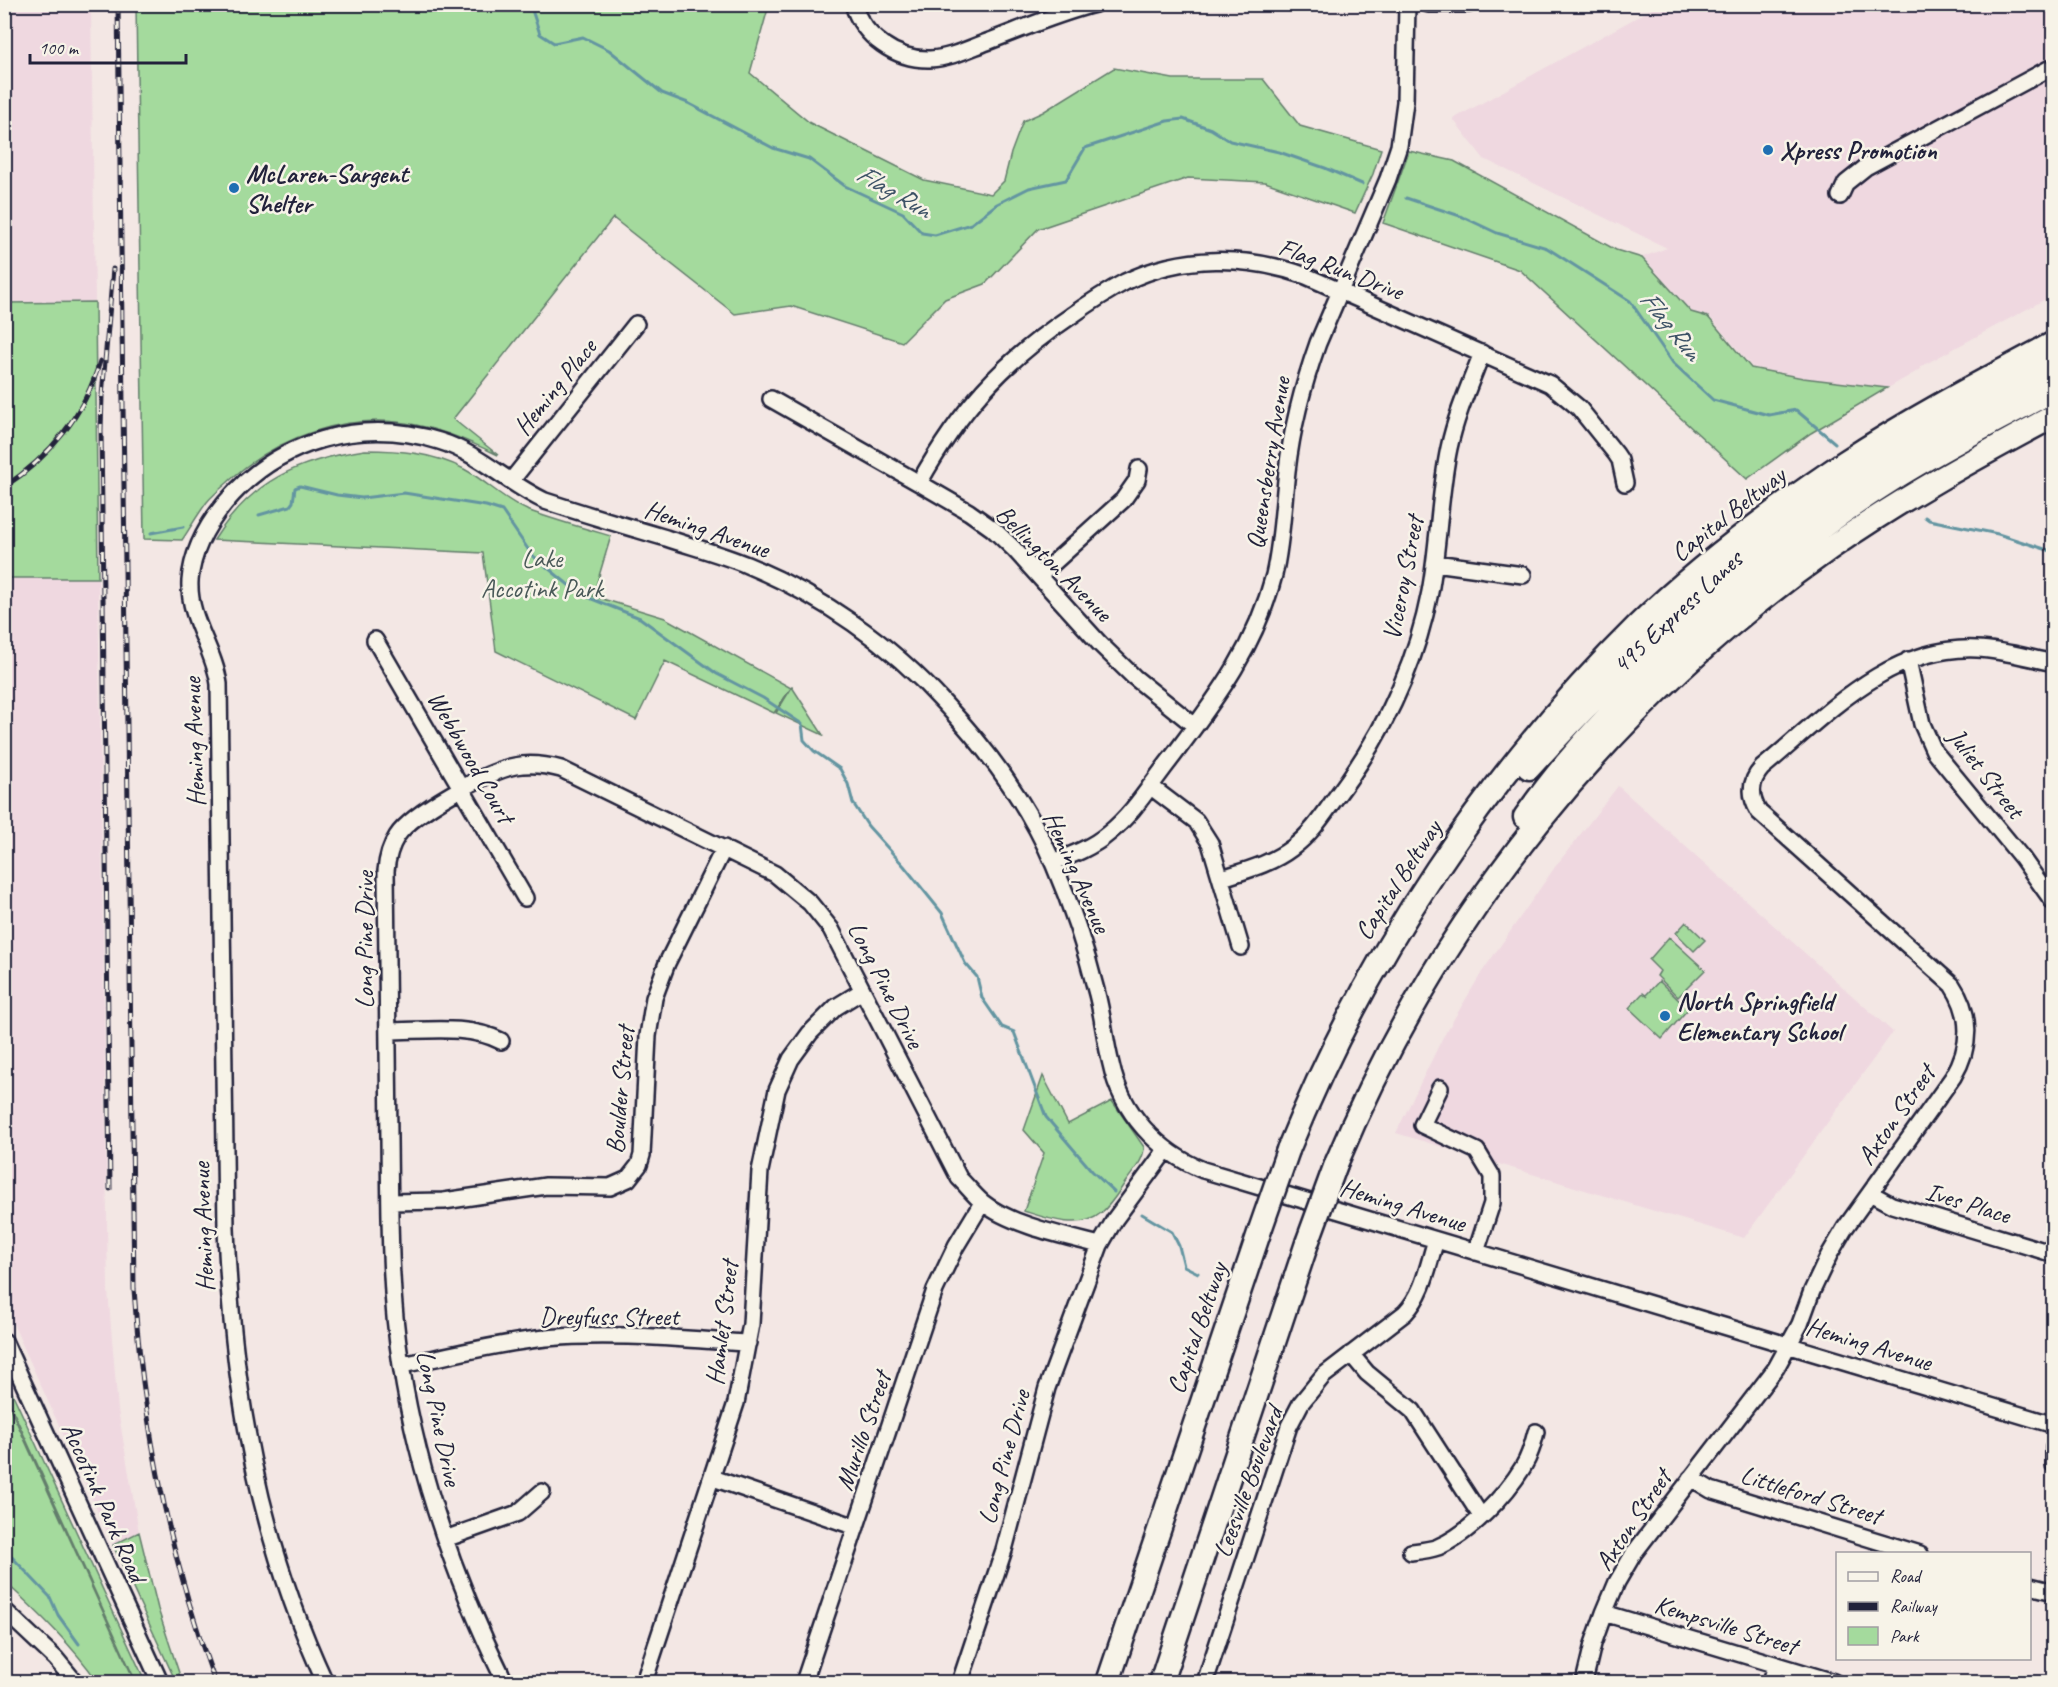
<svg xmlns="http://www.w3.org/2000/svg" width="2058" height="1687" font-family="Caveat,sans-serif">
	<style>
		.built { fill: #efd8e0 }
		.green { fill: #a4da9d; stroke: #637e6c; stroke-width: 1.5 }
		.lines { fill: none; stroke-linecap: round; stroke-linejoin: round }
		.stream { stroke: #6395a1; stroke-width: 3 }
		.minor-casing { stroke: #22223b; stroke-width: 20 }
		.highway-casing { stroke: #22223b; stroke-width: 27 }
		.minor { stroke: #f7f3e8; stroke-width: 15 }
		.highway { stroke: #f7f3e8; stroke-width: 22 }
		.rail-casing { stroke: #22223b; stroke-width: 5 }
		.rail { stroke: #f7f3e8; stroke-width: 3; stroke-dasharray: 9; stroke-linecap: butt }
		.highway-bridge-casing { stroke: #22223b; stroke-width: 27; stroke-linecap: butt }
		.highway-bridge { stroke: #f7f3e8; stroke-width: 22 }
		.poi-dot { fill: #1f6fb2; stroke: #f7f3e8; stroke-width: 2 }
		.labels { text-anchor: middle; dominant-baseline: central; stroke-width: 5; stroke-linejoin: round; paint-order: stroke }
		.poi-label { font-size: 26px; font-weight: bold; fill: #22223b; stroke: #f7f3e8; text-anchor: start }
		.street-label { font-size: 26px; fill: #22223b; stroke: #f7f3e8 }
		.park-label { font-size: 26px; fill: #495958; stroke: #f7f3e8 }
		.water-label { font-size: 27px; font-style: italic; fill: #3d5266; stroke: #f7f3e8 }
	</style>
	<rect width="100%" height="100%" fill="#f3e7e4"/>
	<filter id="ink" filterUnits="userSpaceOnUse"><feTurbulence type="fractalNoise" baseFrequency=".0167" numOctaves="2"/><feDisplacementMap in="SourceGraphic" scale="12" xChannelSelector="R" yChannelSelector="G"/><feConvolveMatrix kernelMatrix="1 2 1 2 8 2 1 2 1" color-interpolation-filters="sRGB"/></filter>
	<g filter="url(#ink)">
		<path class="built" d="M 4,5 L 91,5 L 95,302 L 5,303 Z
			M 1659,5 L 2053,5 L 2053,295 L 1920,367 L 1921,369 L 1888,388 L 1805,378 L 1752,367 L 1710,317 L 1692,312 L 1643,257 L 1667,248 L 1484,159 L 1453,119 Z
			M 4,578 L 98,578 L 108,1291 L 118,1410 L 139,1532 L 113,1545 L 5,1306 Z
			M 1618,786 L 1893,1032 L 1744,1238 L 1396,1133 L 1442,1039 L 1482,972 L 1555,867 Z"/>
		<path class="green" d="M 136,5 L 769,5 L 750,73 L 810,123 L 924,180 L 991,194 L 1004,181 L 1011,153 L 1023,121 L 1043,112 L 1114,68 L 1173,79 L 1263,79 L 1300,126 L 1381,149 L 1373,174 L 1355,213 L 1265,182 L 1188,178 L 1038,229 L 985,284 L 945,299 L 902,342 L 791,306 L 735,314 L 613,218 L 453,419 L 498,455 C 471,442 446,431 416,425 C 349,411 276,436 227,483 C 220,489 213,495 207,502 C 198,514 190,528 182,540 L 144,539 Z
			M 1409,151 L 1454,161 L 1616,250 L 1642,258 L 1691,312 L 1708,317 L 1751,368 L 1803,378 L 1887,388 L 1811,433 L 1747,479 L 1520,270 L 1383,223 Z
			M 95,302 L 98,578 L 5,578 L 5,303 Z
			M 365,450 C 400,450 433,453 464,469 C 486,481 504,500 527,510 C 554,520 583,528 611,536 L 593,596 L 665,618 L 791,688 L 774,713 L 665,661 L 636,720 L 496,651 L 483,553 L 214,540 C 251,481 298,460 365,450 Z
			M 792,687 L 823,735 L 776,713 Z
			M 1686,922 L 1705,940 L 1694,951 L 1676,933 Z
			M 1669,937 L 1705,970 L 1678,997 L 1657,976 L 1660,971 L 1649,960 Z
			M 1659,981 L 1688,1009 L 1662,1039 L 1629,1008 L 1643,993 L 1648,997 L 1646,995 Z
			M 1043,1076 L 1068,1124 L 1112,1101 L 1144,1147 C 1144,1160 1134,1170 1127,1180 C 1119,1191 1111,1205 1101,1213 C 1080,1231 1046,1218 1024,1211 L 1044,1153 L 1024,1130 Z
			M 4,1375 L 145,1681 L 145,1682 L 136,1682 L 5,1393 Z
			M 4,1397 L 5,1397 L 135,1682 L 98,1682 C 72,1645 39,1613 5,1582 Z
			M 139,1532 L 158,1609 L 182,1682 L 176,1682 L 113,1545 Z"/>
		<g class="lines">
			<path class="stream" d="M 530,4 L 540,34 L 554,43 L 583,37 L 609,50 L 662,93 L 688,103 L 773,148 L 809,159 L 845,186 L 903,213 L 922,233 L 935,235 L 971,224 L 997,204 L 1029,188 L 1066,180 L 1085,148 L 1167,121 L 1183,119 L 1211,129 L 1230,141 L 1279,152 L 1325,168 L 1362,184
				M 1406,198 L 1463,217 L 1497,233 L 1547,248 L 1630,301 L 1673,363 L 1713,400 L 1769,415 L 1796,410 L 1835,443
				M 259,515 L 290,506 L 293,502 L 295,488 L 300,486 L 337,495 L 362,498 L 404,493 L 486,506 L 502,511 L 532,555 L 570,586 L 592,599 L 640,618 L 717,674 L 763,698 L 802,724 L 804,740 L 814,751 L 840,769 L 848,784 L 853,803 L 868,826 L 904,866 L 942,913 L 965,963 L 977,977 L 982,998 L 1002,1027 L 1014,1032 L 1046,1117 L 1092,1171 L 1114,1192
				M 1925,517 L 1929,520 L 1998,534 L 2054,552
				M 151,533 L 183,527
				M 1142,1214 L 1172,1232 L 1179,1246 L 1184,1266 L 1198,1273
				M 4,1545 L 11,1556 L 50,1597 L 58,1615 L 79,1644"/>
			<defs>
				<path id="minor" d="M 853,4 C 863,37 896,60 930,59 C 950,58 968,49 987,42 C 1022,29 1058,13 1095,4
					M 1428,4 L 1469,4
					M 1840,196 L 1846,183 L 1866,167 L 2054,66
					M 771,399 L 919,483 L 969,512 L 993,529 L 1014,549 L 1100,644 L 1134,677 L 1195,726
					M 511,481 L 636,324
					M 919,483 C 960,410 1001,363 1071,316 C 1088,304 1106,292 1125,282 C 1182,254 1247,255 1306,276 L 1550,384 L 1579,408 L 1616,454 L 1620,460 L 1625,483
					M 1435,563 L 1523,575
					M 1039,576 L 1123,500 L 1137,480 L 1139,469
					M 375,640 L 525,898
					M 1908,660 L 1922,724 L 1934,751 L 2022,858 L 2054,903
					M 1150,786 L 1196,821 L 1210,843 L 1241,947
					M 1053,862 C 1072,855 1093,847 1109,833 C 1133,814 1151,784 1170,760 C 1215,700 1255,649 1274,575 C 1282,541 1283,505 1287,471 C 1292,427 1303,385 1318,343 L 1388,179 L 1399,146 L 1405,102 L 1407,4
					M 1222,878 C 1247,870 1271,864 1292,848 C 1310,835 1322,817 1334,800 C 1381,738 1415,669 1430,592 C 1439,544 1439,495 1449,448 C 1456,415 1470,384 1482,353
					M 388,1031 C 425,1031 468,1024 501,1041
					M 1440,1088 L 1422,1125 L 1477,1151 L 1492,1176 L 1492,1203 L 1476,1252
					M 1870,1193 L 1892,1205 L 2054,1254
					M 390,1202 L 444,1201 L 546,1186 L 610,1187 L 628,1179 L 639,1165 L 642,1155 L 648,1036 L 654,998 L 667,963 L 724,848
					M 4,1341 L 160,1682
					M 1351,1354 L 1367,1373 L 1413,1411 L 1481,1516
					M 401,1365 C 449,1356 497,1343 546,1338 C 612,1332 682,1339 748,1343
					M 2054,1447 L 2054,1465
					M 713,1478 L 856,1527
					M 1691,1478 L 1711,1490 L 1920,1554
					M 445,1539 L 518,1513 L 542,1492
					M 1411,1552 C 1420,1551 1430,1550 1438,1547 C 1469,1534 1506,1495 1523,1467 C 1530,1456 1533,1444 1536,1432
					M 2030,1586 L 2046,1590 L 2054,1589
					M 4,1610 L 56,1659 L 75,1682
					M 1604,1613 L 1834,1682
					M 325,1682 C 258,1537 232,1387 226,1229 L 219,684 C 214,648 188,619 190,581 C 192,552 207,525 225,503 C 278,440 361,417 439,441 C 479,453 508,484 545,501 C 585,514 625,526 666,538 C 693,547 721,554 747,565 C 821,596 890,643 944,703 C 988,750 1029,806 1054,865 C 1072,907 1086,950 1097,994 C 1103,1017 1105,1041 1111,1064 C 1121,1112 1158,1152 1203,1170 L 2054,1425
					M 505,1682 C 456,1582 418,1475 401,1365 C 389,1290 390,1214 389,1139 C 388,1049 387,960 386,871 C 387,859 390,847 397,836 C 412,813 487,771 515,766 C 531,763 546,765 561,769 L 775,874 L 810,903 L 831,929 L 959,1178 C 967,1186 974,1195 982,1202 C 1010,1225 1065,1236 1100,1245
					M 644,1682 L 736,1403 L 751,1324 L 760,1171 L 777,1090 L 791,1059 L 810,1033 L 836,1007 L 862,991
					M 804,1682 L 935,1290 L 956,1246 L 982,1203
					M 960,1682 L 1004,1550 L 1047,1388 L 1100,1245 L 1115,1219 L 1166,1150
					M 1205,1682 L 1289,1426 L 1301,1403 L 1323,1376 L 1405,1313 C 1424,1293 1428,1265 1436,1240
					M 1584,1682 L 1593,1644 L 1604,1613 L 1617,1582 L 1634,1553 L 1776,1368 L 1800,1324 L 1812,1291 L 1829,1255 L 1845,1228 L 1953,1077 C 1971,1047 1972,1015 1952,985 L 1759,812 C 1750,797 1749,782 1762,768 C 1825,716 1888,645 1977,649 C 2003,650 2028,658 2054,663
					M 1771,1682 L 1776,1665"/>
				<path id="highway" d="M 1529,768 C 1618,671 1712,577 1821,502 C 1895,451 1975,409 2054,368
					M 1525,817 C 1558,769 1597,727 1637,686 C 1717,605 1798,539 1895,478 C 1946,446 2000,419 2054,390
					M 1288,1150 C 1367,955 1488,773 1638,625 C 1701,564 1772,511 1845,462 C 1912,418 1983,381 2054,343
					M 1336,1164 C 1439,917 1611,703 1829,549 C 1901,499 1977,457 2054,416
					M 1108,1682 L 1260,1230
					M 1161,1682 L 1307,1243"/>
			</defs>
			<use href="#minor" class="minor-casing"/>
			<use href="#highway" class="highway-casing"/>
			<use href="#minor" class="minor"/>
			<use href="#highway" class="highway"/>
			<defs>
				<path id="rail" d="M 118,4 L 134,1289 C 143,1424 169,1555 215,1682
					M 4,487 C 50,457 85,414 100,361
					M 110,1189 L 101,430 L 102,396 L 113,269"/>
			</defs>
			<use href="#rail" class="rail-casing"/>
			<use href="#rail" class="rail"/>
			<defs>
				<path id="highway-bridge" d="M 1260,1230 L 1288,1150
					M 1307,1243 L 1336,1164"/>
			</defs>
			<use href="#highway-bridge" class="highway-bridge-casing"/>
			<use href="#highway-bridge" class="highway-bridge"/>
		</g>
	</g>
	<g class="poi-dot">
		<circle cx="1768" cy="150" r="6"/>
		<circle cx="234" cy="188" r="6"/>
		<circle cx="1665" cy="1016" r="6"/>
	</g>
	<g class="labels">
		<g class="poi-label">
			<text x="1780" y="150">Xpress Promotion</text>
			<text x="246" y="173">McLaren-Sargent<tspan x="246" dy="30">Shelter</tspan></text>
			<text x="1677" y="1001">North Springfield<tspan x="1677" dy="30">Elementary School</tspan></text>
		</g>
		<g class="street-label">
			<text transform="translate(1341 269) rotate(21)">Flag Run Drive</text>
			<text transform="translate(555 387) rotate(-51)">Heming Place</text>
			<text transform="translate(1268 463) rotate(-81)">Queensberry Avenue</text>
			<text transform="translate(1728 514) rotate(-38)">Capital Beltway</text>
			<text transform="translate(707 529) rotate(19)">Heming Avenue</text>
			<text transform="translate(1054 563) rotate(45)">Bellington Avenue</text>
			<text transform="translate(1403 578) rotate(-79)">Viceroy Street</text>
			<text transform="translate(1677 612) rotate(-43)">495 Express Lanes</text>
			<text transform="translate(194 742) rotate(-92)">Heming Avenue</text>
			<text transform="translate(471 757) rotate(60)">Webbwood Court</text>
			<text transform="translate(1986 773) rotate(52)">Juliet Street</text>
			<text transform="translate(1077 872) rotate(66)">Heming Avenue</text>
			<text transform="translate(1398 880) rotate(-57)">Capital Beltway</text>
			<text transform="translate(364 940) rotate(-90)">Long Pine Drive</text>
			<text transform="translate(886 985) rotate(63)">Long Pine Drive</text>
			<text transform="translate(620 1090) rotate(-85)">Boulder Street</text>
			<text transform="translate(1896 1115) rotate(-55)">Axton Street</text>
			<text transform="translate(1968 1203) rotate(17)">Ives Place</text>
			<text transform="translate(1403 1205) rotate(17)">Heming Avenue</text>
			<text transform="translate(203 1227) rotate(-92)">Heming Avenue</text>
			<text x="609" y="1316">Dreyfuss Street</text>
			<text transform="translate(722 1323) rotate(-83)">Hamlet Street</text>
			<text transform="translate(1197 1328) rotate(-71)">Capital Beltway</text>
			<text transform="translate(1869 1344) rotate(17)">Heming Avenue</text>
			<text transform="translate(439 1418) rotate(78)">Long Pine Drive</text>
			<text transform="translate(863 1431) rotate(-71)">Murillo Street</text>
			<text transform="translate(1004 1457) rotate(-75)">Long Pine Drive</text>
			<text transform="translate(1248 1482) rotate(-70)">Leesville Boulevard</text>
			<text transform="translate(1811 1495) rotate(17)">Littleford Street</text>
			<text transform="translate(104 1502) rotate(66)">Accotink Park Road</text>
			<text transform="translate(1633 1520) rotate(-56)">Axton Street</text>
			<text transform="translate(1726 1625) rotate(17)">Kempsville Street</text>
		</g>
		<g class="park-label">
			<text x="542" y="558">Lake<tspan x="542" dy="30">Accotink Park</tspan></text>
		</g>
		<g class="water-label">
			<text transform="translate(894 191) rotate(30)">Flag Run</text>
			<text transform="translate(1671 325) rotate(51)">Flag Run</text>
		</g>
	</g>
	<rect width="2058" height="1687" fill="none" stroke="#f7f3e8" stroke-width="24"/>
	<rect x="12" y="12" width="2034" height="1663" fill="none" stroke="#22223b" stroke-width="2" filter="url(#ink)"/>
	<rect x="1836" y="1552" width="195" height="108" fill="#f7f3e8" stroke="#a29fa3" stroke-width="1.5"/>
	<rect x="1848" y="1572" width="30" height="9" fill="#f7f3e8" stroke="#a29fa3" stroke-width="1.5"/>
	<text x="1890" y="1582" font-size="18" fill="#22223b">Road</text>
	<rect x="1848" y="1602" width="30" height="9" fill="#22223b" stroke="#a29fa3" stroke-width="1.5"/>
	<text x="1890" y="1612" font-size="18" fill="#22223b">Railway</text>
	<rect x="1848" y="1627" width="30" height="18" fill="#a4da9d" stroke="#a29fa3" stroke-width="1.5"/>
	<text x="1890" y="1642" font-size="18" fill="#22223b">Park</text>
	<path d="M30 54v9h156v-9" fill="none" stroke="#22223b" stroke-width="3"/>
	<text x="39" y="54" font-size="18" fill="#22223b" stroke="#f7f3e8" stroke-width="4.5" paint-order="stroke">100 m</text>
</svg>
